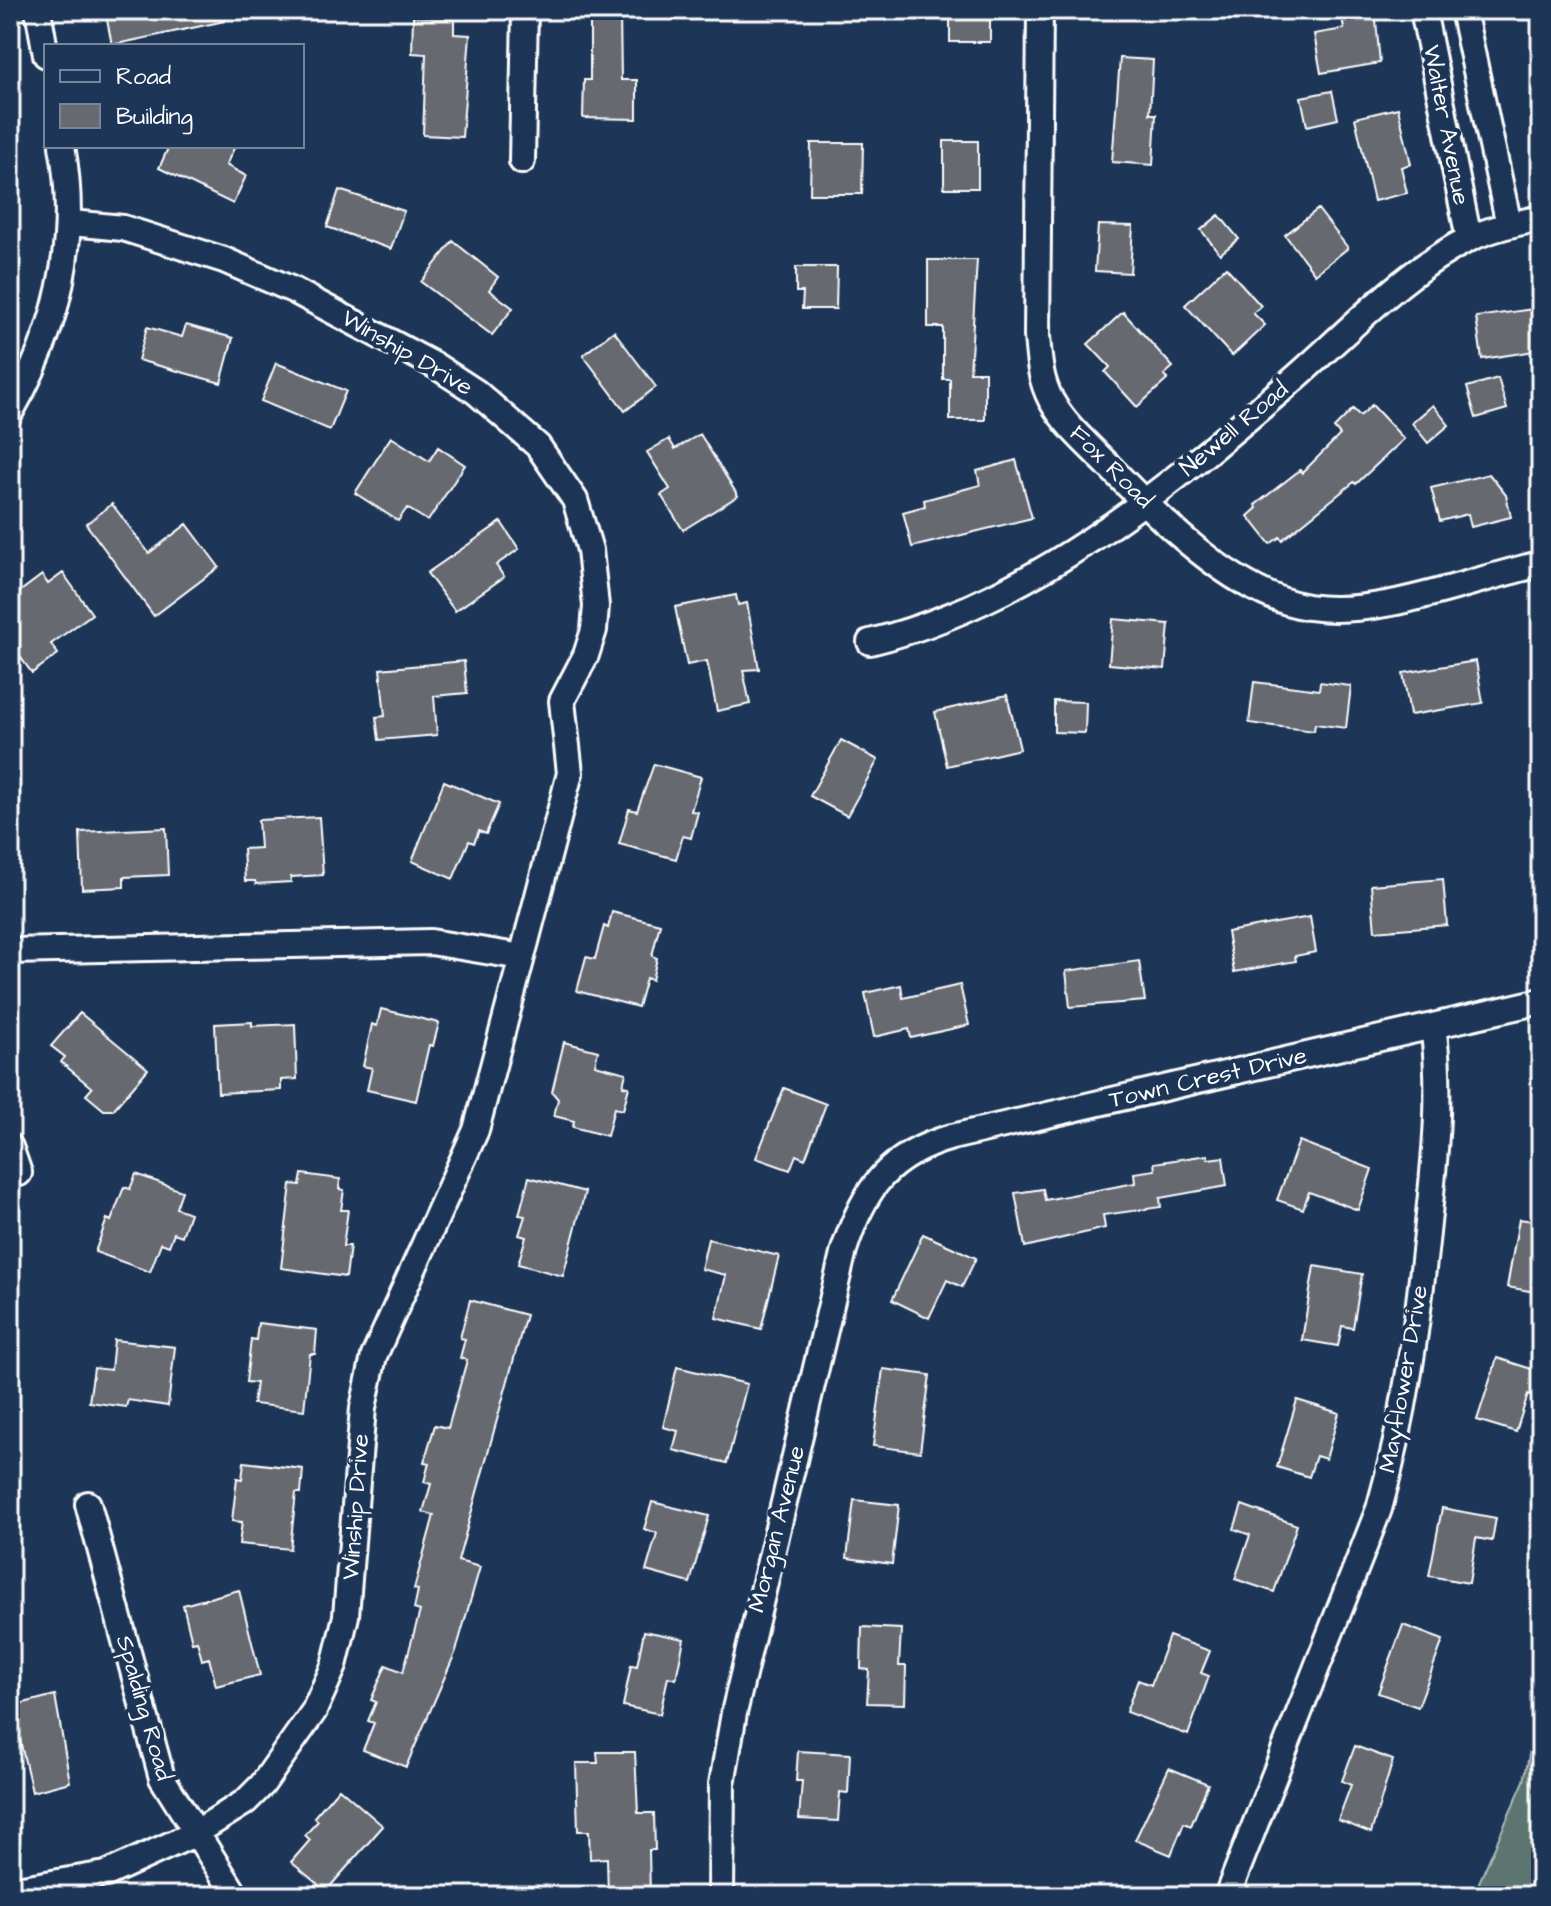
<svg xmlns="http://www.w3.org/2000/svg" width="1551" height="1906" font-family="'Architects Daughter',sans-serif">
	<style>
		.green { fill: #5c7471; stroke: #aebab8; stroke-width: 2 }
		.building { fill: #666a70; stroke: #fff; stroke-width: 2 }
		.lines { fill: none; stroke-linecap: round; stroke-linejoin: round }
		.street-casing { stroke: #fff; stroke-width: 30 }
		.street { stroke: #1d3557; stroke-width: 24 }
		.labels { text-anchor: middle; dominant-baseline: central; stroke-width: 8; stroke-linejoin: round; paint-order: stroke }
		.street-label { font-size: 24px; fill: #fff; stroke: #1d3557 }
	</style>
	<rect width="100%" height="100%" fill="#1d3557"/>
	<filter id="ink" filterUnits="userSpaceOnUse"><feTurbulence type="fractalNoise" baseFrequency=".0125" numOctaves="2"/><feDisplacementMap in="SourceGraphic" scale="16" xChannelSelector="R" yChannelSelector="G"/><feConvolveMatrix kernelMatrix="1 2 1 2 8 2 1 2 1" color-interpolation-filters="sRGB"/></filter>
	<g filter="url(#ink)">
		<path class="green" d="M 1541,1693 L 1541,1896 L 1473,1896 L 1524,1781 Z"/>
		<path class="building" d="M 105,10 L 224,10 L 225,21 L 112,45 Z
			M 590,10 L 620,10 L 621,80 L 637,80 L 637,119 L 583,118 L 584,80 L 590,80 Z
			M 950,10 L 990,10 L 990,42 L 950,42 Z
			M 1341,10 L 1375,10 L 1380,63 L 1321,73 L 1314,34 L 1344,29 Z
			M 413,16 L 454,18 L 454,34 L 470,35 L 462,137 L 423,135 L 426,54 L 412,53 Z
			M 1120,58 L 1153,60 L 1150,114 L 1156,114 L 1153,165 L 1112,162 Z
			M 1332,91 L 1338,119 L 1307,126 L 1301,97 Z
			M 1398,108 L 1411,164 L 1401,167 L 1407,193 L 1374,201 L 1355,118 Z
			M 944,141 L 978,141 L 978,188 L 944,188 Z
			M 811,143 L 863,143 L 862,194 L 810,194 Z
			M 169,146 L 235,146 L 226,165 L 246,176 L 233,204 L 159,168 Z
			M 339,190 L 404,211 L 391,249 L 327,227 Z
			M 1318,209 L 1348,248 L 1315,274 L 1285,235 Z
			M 1219,215 L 1239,239 L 1220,254 L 1201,230 Z
			M 1098,225 L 1133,226 L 1130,273 L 1095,271 Z
			M 453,241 L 498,277 L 489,290 L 513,308 L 492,335 L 421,282 Z
			M 928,260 L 977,260 L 970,372 L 985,372 L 985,420 L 950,420 L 950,379 L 943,379 L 943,327 L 928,327 Z
			M 796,267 L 837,267 L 836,309 L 802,309 L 803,292 L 796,292 Z
			M 1226,267 L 1261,306 L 1253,313 L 1265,325 L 1232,356 L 1185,305 Z
			M 1541,308 L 1541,350 L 1482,359 L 1476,317 Z
			M 1123,312 L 1173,367 L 1164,375 L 1168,379 L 1137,407 L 1105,372 L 1110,367 L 1088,344 Z
			M 186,325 L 233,338 L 221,383 L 138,360 L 147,327 L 182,337 Z
			M 614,331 L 656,387 L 625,411 L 583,355 Z
			M 276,363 L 346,391 L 330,430 L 261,401 Z
			M 1498,378 L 1507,409 L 1476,418 L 1467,387 Z
			M 1372,405 L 1404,439 L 1356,484 L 1354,482 L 1282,540 L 1280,537 L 1270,544 L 1248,516 L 1257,508 L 1255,505 L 1300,470 L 1302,473 L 1340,435 L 1334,428 L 1353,409 L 1360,416 Z
			M 1433,405 L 1449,425 L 1428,443 L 1412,423 Z
			M 700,434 L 738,496 L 683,530 L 661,495 L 670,489 L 647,452 L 669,439 L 675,449 Z
			M 391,437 L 429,461 L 438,447 L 465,465 L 428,521 L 407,508 L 398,521 L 355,493 Z
			M 1016,460 L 1032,518 L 912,547 L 903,512 L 925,506 L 924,500 L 980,485 L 977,471 Z
			M 1489,474 L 1506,495 L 1511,517 L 1471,527 L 1468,514 L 1440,521 L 1431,488 Z
			M 112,504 L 149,553 L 187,524 L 219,567 L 154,616 L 86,524 Z
			M 501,522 L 519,549 L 496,565 L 504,577 L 455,611 L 427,573 Z
			M 63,573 L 92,614 L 51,644 L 58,654 L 32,673 L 10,643 L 10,599 L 42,575 L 48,584 Z
			M 736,595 L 738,605 L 747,603 L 759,669 L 743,670 L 750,704 L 717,711 L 707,661 L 687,665 L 675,607 Z
			M 1113,619 L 1169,624 L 1165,669 L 1109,664 Z
			M 464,661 L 467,693 L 434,696 L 437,735 L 379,740 L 376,717 L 385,716 L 380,669 Z
			M 1476,661 L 1483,703 L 1410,715 L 1403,673 Z
			M 1254,682 L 1319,690 L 1320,682 L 1351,686 L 1346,728 L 1315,724 L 1314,731 L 1249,723 Z
			M 1007,695 L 1020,749 L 947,766 L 935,712 Z
			M 1054,701 L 1086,702 L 1085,733 L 1054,732 Z
			M 841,740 L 878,760 L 847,816 L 810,796 Z
			M 654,764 L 701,777 L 691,811 L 698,812 L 691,838 L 683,836 L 676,859 L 619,844 L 629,809 L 637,811 Z
			M 444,781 L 499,804 L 486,834 L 479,831 L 474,843 L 469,841 L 453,879 L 412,861 Z
			M 319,817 L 323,875 L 291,877 L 291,882 L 256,884 L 255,881 L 245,881 L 243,849 L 260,848 L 258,820 Z
			M 166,828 L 168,875 L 124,877 L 124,887 L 82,889 L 80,832 Z
			M 1443,879 L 1447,925 L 1375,931 L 1371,885 Z
			M 612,912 L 660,924 L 652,956 L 657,958 L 652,980 L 646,978 L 638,1007 L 577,991 L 586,957 L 595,959 L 604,926 L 608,928 Z
			M 1310,917 L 1316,952 L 1295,956 L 1296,961 L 1234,972 L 1227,932 Z
			M 1139,961 L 1145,1001 L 1070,1007 L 1066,971 Z
			M 901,985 L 903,998 L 960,985 L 969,1025 L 911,1038 L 909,1029 L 874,1037 L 865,993 Z
			M 381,1009 L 439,1023 L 433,1046 L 429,1045 L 416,1101 L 367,1090 L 372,1068 L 363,1066 L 372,1024 L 377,1026 Z
			M 80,1013 L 148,1069 L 113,1110 L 104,1110 L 86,1095 L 92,1088 L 61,1062 L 65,1057 L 51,1046 Z
			M 252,1022 L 252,1026 L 295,1024 L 297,1079 L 281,1080 L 281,1090 L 218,1093 L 215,1024 Z
			M 564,1042 L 598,1051 L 595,1065 L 626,1073 L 623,1086 L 629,1087 L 623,1110 L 614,1108 L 607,1136 L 573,1127 L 574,1121 L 554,1116 L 558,1099 L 552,1092 Z
			M 784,1088 L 826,1104 L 805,1159 L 796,1155 L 790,1170 L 756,1158 Z
			M 1299,1141 L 1372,1169 L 1358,1210 L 1309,1192 L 1303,1209 L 1277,1200 Z
			M 1208,1155 L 1208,1159 L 1223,1157 L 1227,1186 L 1160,1198 L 1161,1207 L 1103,1215 L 1105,1228 L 1025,1247 L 1015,1193 L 1043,1189 L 1045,1200 L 1135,1183 L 1134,1173 L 1155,1170 L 1154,1163 Z
			M 136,1174 L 182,1191 L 176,1208 L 190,1213 L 182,1236 L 174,1233 L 169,1246 L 161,1243 L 150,1272 L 95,1252 L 107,1219 L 111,1221 L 124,1187 L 130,1189 Z
			M 302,1174 L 340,1179 L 339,1189 L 344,1190 L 341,1210 L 348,1210 L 343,1246 L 350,1246 L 346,1277 L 281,1268 L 291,1184 L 300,1185 Z
			M 529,1177 L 585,1192 L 563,1276 L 518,1264 L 526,1237 L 519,1235 L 525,1216 L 519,1215 Z
			M 1519,1219 L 1541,1222 L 1541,1293 L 1507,1287 Z
			M 923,1234 L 976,1258 L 962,1287 L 947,1280 L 929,1318 L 892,1300 Z
			M 708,1239 L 779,1256 L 761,1329 L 716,1318 L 726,1275 L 701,1269 Z
			M 1314,1266 L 1362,1274 L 1353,1328 L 1342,1326 L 1338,1346 L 1302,1340 Z
			M 470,1300 L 526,1315 L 458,1561 L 480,1567 L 456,1651 L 406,1767 L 363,1750 L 374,1723 L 368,1721 L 376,1702 L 371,1700 L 386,1665 L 403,1672 L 420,1611 L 414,1609 L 418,1590 L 414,1589 L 434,1515 L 423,1512 L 431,1484 L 424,1482 L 429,1463 L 424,1462 L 435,1425 L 448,1428 L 467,1360 L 460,1358 L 465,1339 L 460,1338 Z
			M 258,1323 L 317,1330 L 315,1354 L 310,1354 L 304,1410 L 253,1404 L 256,1383 L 246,1382 L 251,1339 L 256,1340 Z
			M 114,1340 L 175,1347 L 168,1406 L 128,1400 L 126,1407 L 89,1402 L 94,1368 L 111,1370 Z
			M 1497,1358 L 1541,1372 L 1541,1399 L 1528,1394 L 1516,1432 L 1477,1420 Z
			M 677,1367 L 747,1384 L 727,1463 L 673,1450 L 678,1431 L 663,1427 Z
			M 883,1369 L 930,1375 L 920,1452 L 873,1446 Z
			M 1297,1400 L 1339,1413 L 1326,1459 L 1316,1456 L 1309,1477 L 1277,1467 Z
			M 244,1462 L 303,1469 L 301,1493 L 296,1493 L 290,1549 L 239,1544 L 242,1522 L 232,1521 L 237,1478 L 242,1479 Z
			M 854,1500 L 899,1505 L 892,1564 L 847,1558 Z
			M 652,1502 L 709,1516 L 690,1583 L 646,1571 L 657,1533 L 644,1529 Z
			M 1242,1505 L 1297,1525 L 1274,1592 L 1235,1579 L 1250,1535 L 1234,1529 Z
			M 1442,1508 L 1496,1518 L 1492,1541 L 1476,1538 L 1469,1583 L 1429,1576 Z
			M 239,1590 L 260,1675 L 216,1686 L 209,1658 L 202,1660 L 197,1641 L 192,1642 L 183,1605 Z
			M 1403,1625 L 1443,1640 L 1418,1707 L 1378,1693 Z
			M 862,1627 L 901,1629 L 899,1666 L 906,1666 L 905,1704 L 867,1703 L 869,1670 L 861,1669 Z
			M 644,1631 L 684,1639 L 676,1679 L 668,1677 L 660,1714 L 623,1706 L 631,1665 L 637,1666 Z
			M 1169,1636 L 1210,1651 L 1201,1673 L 1209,1676 L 1188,1735 L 1126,1712 L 1138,1680 L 1151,1685 Z
			M 55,1695 L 70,1782 L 32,1792 L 12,1706 Z
			M 1355,1746 L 1393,1760 L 1371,1833 L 1338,1820 L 1351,1785 L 1342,1781 Z
			M 798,1751 L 850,1754 L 848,1793 L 840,1792 L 838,1821 L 799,1819 L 802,1781 L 796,1781 Z
			M 597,1752 L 635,1752 L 638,1813 L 654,1813 L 655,1850 L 649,1850 L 650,1896 L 608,1896 L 607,1858 L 590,1859 L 589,1831 L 578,1831 L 576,1763 L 598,1763 Z
			M 1169,1768 L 1208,1784 L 1191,1826 L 1184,1823 L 1171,1855 L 1135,1840 Z
			M 339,1788 L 383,1826 L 326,1891 L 291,1862 L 310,1840 L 305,1835 L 318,1821 L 314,1817 Z"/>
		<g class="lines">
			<defs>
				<path id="street" d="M 38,10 L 46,55
					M 1040,10 L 1037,336 C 1039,359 1040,379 1051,400 C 1065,425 1087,444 1107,464 C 1158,517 1233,595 1308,607 C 1381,618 1470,579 1541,564
					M 1423,10 L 1469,239
					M 1463,10 L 1509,225
					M 522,161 L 525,10
					M 10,413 C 58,330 79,240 62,146
					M 870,642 C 1032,602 1162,492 1286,386 C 1345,336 1401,272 1471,238 C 1493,228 1517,223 1541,218
					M 10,951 L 431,942 L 522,957 L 570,773 L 562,701 L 586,655 L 594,630 L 596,606 L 590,550 L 575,500 L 538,446 L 476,392 L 436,366 L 293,290 L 224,260 L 123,228 L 71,223
					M 10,1147 L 19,1173
					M 88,1504 L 162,1778 L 236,1896
					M 10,1890 L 106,1874 L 194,1834 L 245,1802 L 262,1785 L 314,1711 L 334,1666 L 346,1616 L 363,1408 L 374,1356 L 476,1130 L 522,957
					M 721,1896 L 722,1784 L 734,1713 L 844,1250 C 864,1188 888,1155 952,1137 L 1541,1001
					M 1227,1896 L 1379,1509 C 1405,1418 1417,1327 1427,1233 C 1434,1164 1443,1095 1433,1026"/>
			</defs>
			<use href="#street" class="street-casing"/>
			<use href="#street" class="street"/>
		</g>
	</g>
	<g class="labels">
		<g class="street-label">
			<text transform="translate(1446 125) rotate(79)">Walter Avenue</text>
			<text transform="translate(407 353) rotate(30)">Winship Drive</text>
			<text transform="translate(1234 429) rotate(-40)">Newell Road</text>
			<text transform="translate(1111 467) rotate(45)">Fox Road</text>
			<text transform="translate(1208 1078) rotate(-13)">Town Crest Drive</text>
			<text transform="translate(1404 1379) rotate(-80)">Mayflower Drive</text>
			<text transform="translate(356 1507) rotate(-86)">Winship Drive</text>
			<text transform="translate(777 1529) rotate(-76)">Morgan Avenue</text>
			<text transform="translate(144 1708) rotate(74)">Spalding Road</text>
		</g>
	</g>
	<rect width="1551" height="1906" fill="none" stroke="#1d3557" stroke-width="40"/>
	<rect x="20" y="20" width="1511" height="1866" fill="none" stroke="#fff" stroke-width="3" filter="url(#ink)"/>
	<rect x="44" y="44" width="260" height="104" fill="#1d3557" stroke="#77869a" stroke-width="2"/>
	<rect x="60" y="70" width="40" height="12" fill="#1d3557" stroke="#77869a" stroke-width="2"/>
	<text x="116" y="84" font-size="24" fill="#ffffff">Road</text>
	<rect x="60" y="104" width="40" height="24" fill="#666a70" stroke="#77869a" stroke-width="2"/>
	<text x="116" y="124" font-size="24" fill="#ffffff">Building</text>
</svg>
